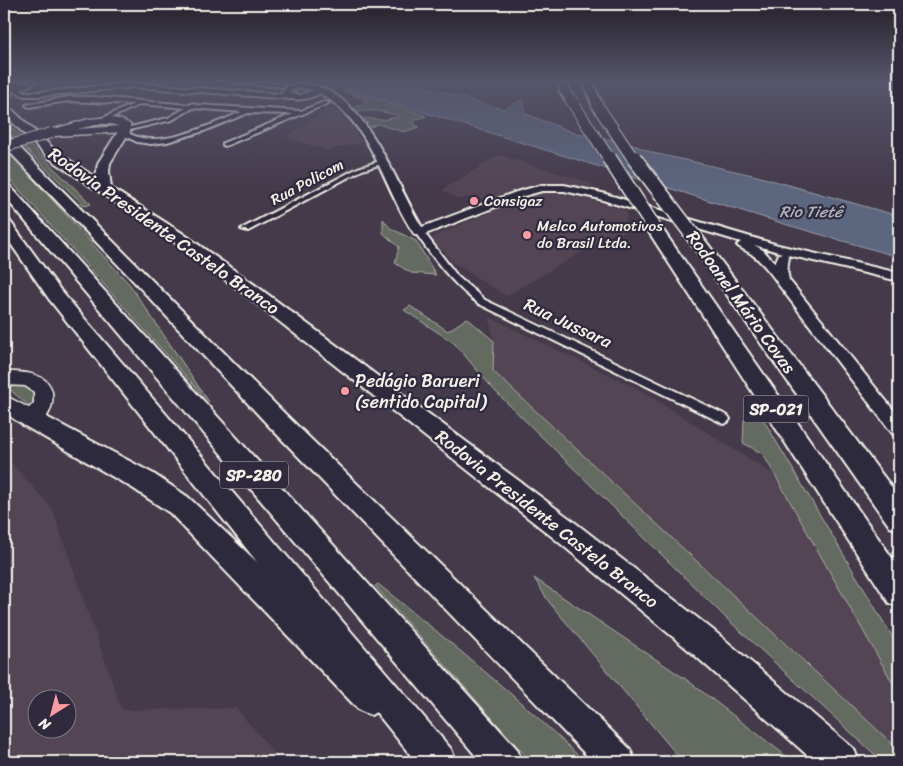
<svg xmlns="http://www.w3.org/2000/svg" width="903" height="766" font-family="Sriracha,sans-serif">
	<style>
		.built { fill: #534553; fill-rule: evenodd }
		.green { fill: #646b5e; stroke: #acaea3 }
		.water { fill: #5b667e; stroke: #989ea8 }
		.lines { fill: none; stroke-linecap: round; stroke-linejoin: round }
		.minor-casing { stroke: #f4f1e8; stroke-width: 4 }
		.secondary-casing { stroke: #f4f1e8; stroke-width: 4 }
		.primary-casing { stroke: #f4f1e8; stroke-width: 3 }
		.motorway-casing { stroke: #f4f1e8; stroke-width: 4 }
		.minor { fill: #2f2a3d; fill-rule: evenodd }
		.secondary { fill: #2f2a3d; fill-rule: evenodd }
		.primary { fill: #2f2a3d; fill-rule: evenodd }
		.motorway { fill: #2f2a3d; fill-rule: evenodd }
		.primary-bridge-casing { stroke: #f4f1e8; stroke-width: 12; stroke-linecap: butt }
		.motorway-bridge-far1-casing { stroke: #f4f1e8; stroke-width: 13; stroke-linecap: butt }
		.motorway-bridge-casing { stroke: #f4f1e8; stroke-width: 17; stroke-linecap: butt }
		.primary-bridge { stroke: #2f2a3d; stroke-width: 10 }
		.motorway-bridge-far1 { stroke: #2f2a3d; stroke-width: 11 }
		.motorway-bridge { stroke: #2f2a3d; stroke-width: 14 }
		.poi-dot { fill: #ff9aa2; stroke: #2f2a3d; stroke-width: 2 }
		.labels { text-anchor: middle; dominant-baseline: central; stroke-width: 4.5; stroke-linejoin: round; paint-order: stroke }
		.far-street-label { font-size: 15px; fill: #f4f1e8; stroke: #2f2a3d }
		.far-poi-label { font-size: 15px; fill: #f4f1e8; stroke: #2f2a3d; text-anchor: start }
		.far-water-label { font-size: 16px; font-style: italic; fill: #afb2b8; stroke: #2f2a3d }
		.shield { fill: #2f2a3d; stroke: #b9b5b5; stroke-width: 1 }
		.shield-label { font-size: 16px; font-weight: bold; fill: #f4f1e8 }
		.street-label { font-size: 18px; fill: #f4f1e8; stroke: #2f2a3d }
		.poi-label { font-size: 18px; fill: #f4f1e8; stroke: #2f2a3d; text-anchor: start }
	</style>
	<rect width="100%" height="100%" fill="#443a4a"/>
	<filter id="ink" filterUnits="userSpaceOnUse"><feTurbulence type="fractalNoise" baseFrequency=".02" numOctaves="2"/><feDisplacementMap in="SourceGraphic" scale="10" xChannelSelector="R" yChannelSelector="G"/><feConvolveMatrix kernelMatrix="1 2 1 2 8 2 1 2 1" color-interpolation-filters="sRGB"/></filter>
	<g filter="url(#ink)">
		<path class="built" d="M 333,108 L 348,117 L 362,144 L 344,146 L 327,151 L 285,137 Z
			M 499,155 L 591,183 L 592,189 L 547,184 L 510,192 L 487,202 L 475,196 L 458,199 L 442,190 Z
			M 553,192 L 576,195 L 627,211 L 625,233 L 615,233 L 506,296 L 452,262 L 444,251 L 438,251 L 432,240 L 434,236 L 532,194 Z
			M 489,317 L 642,391 L 773,474 L 899,688 L 899,750 L 493,371 L 494,341 Z
			M 4,455 L 52,508 L 122,710 L 236,708 L 282,762 L 4,762 ZM 68,698 L 68,728 L 38,728 L 38,698 Z"/>
		<path class="green" d="M 345,89 L 426,116 L 415,120 L 414,124 L 419,127 L 404,132 L 378,124 L 371,127 L 364,118 L 381,120 L 398,117 L 398,115 L 377,111 L 356,111 L 354,108 L 367,101 L 342,90 Z
			M 4,120 L 91,204 L 85,206 L 4,128 Z
			M 4,147 L 130,285 L 209,402 L 4,173 Z
			M 383,219 L 390,228 L 416,241 L 436,275 L 411,273 L 395,263 L 399,247 L 383,233 Z
			M 410,306 L 448,331 L 467,318 L 494,341 L 493,371 L 899,750 L 899,762 L 883,762 L 726,618 L 495,391 L 454,343 L 404,310 Z
			M 18,385 L 32,388 L 37,397 L 30,407 L 7,387 Z
			M 757,409 L 899,648 L 899,694 L 763,454 L 743,443 L 744,420 Z
			M 534,578 L 687,680 L 794,762 L 683,762 L 549,602 Z
			M 378,584 C 449,641 519,698 585,762 L 531,762 L 375,586 Z"/>
		<path class="water" d="M 326,82 L 411,82 L 486,105 L 504,109 L 524,99 L 524,113 L 577,134 L 604,138 L 634,145 L 653,153 L 753,175 L 899,216 L 899,257 L 791,226 Z"/>
		<g class="lines">
			<defs>
				<path id="minor" d="M 27,82 L 36,82 L 20,90 L 25,92 L 40,92 L 134,83 L 291,95 L 294,97 L 291,99 L 134,87 L 40,96 L 24,96 L 13,90 L 20,84 Z
					M 229,82 L 258,82 L 285,85 L 282,87 Z
					M 69,97 L 94,97 L 190,105 L 193,103 L 196,105 L 301,111 L 324,102 L 329,103 L 225,146 L 223,145 L 223,143 L 293,114 L 248,113 L 204,131 L 167,142 L 151,144 L 137,142 L 125,136 L 122,129 L 168,118 L 186,108 L 141,104 L 100,123 L 97,121 L 98,120 L 134,104 L 69,101 L 29,107 L 26,105 ZM 193,108 L 242,112 C 212,124 160,150 130,134 L 129,130 L 172,120 Z
					M 383,160 L 385,161 L 385,163 L 362,170 L 248,231 L 241,229 L 358,168 Z
					M 416,230 L 422,230 L 458,277 L 485,300 L 728,416 L 730,419 L 728,422 L 724,424 L 720,422 L 479,304 C 452,284 434,259 415,232 Z"/>
				<path id="secondary" d="M 299,84 C 363,82 394,182 422,227 L 516,192 L 542,185 L 564,185 L 602,193 L 778,245 L 899,273 L 899,281 L 788,255 L 789,257 L 787,270 L 789,280 L 899,417 L 899,436 L 893,434 L 778,284 C 774,277 761,261 754,256 C 749,251 742,250 737,245 L 741,242 L 596,198 L 564,191 L 542,191 L 524,196 L 423,235 L 415,235 C 381,185 375,126 320,93 C 308,100 292,103 281,94 L 287,86 ZM 299,88 L 313,90 L 301,95 L 289,93 L 293,90 ZM 754,245 L 782,253 L 779,254 L 775,263 L 763,250 Z"/>
				<path id="primary" d="M 110,117 L 122,120 L 130,124 L 130,129 L 125,132 L 54,136 L 47,135 L 46,133 L 47,131 L 89,119 ZM 100,124 L 110,124 L 119,126 L 77,129 Z
					M 4,371 C 17,373 30,371 42,378 C 63,390 49,427 31,427 C 22,427 11,416 4,412 L 4,395 L 29,408 L 34,403 L 34,392 L 25,386 L 4,385 Z"/>
				<path id="motorway" d="M 14,82 L 26,82 L 13,91 L 8,100 L 4,101 L 4,89 Z
					M 558,82 L 568,82 L 570,92 L 576,100 L 575,102 L 567,102 L 560,92 Z
					M 583,82 L 593,82 L 602,105 L 601,107 L 593,107 Z
					M 4,105 L 8,106 L 57,152 L 96,178 L 98,163 L 121,127 L 125,125 L 129,127 L 131,129 L 110,163 L 109,171 L 111,188 L 182,233 L 259,288 L 573,521 L 713,630 L 854,749 L 859,762 L 815,762 L 691,652 L 555,539 L 247,296 L 170,239 L 49,158 L 4,114 Z
					M 4,135 L 8,136 L 284,413 L 630,749 L 635,762 L 593,762 L 268,425 L 127,274 L 4,146 Z
					M 4,184 L 9,185 L 517,749 L 522,762 L 481,762 L 4,196 Z
					M 4,218 L 9,220 L 61,291 L 451,749 L 456,762 L 416,762 L 376,712 L 371,715 L 359,710 L 170,513 L 134,489 L 23,425 L 20,419 L 23,413 L 31,410 L 39,413 L 152,473 L 188,497 L 257,562 L 49,299 L 4,234 Z
					M 653,221 L 658,223 L 899,568 L 899,607 L 889,603 L 645,226 L 648,223 Z
					M 695,233 L 701,235 L 899,497 L 899,530 L 890,527 L 687,238 L 689,235 Z"/>
			</defs>
			<use href="#minor" class="minor-casing"/>
			<use href="#secondary" class="secondary-casing"/>
			<use href="#primary" class="primary-casing"/>
			<use href="#motorway" class="motorway-casing"/>
			<use href="#minor" class="minor"/>
			<use href="#secondary" class="secondary"/>
			<use href="#primary" class="primary"/>
			<use href="#motorway" class="motorway"/>
			<defs>
				<path id="primary-bridge" d="M 4,147 L 51,133"/>
				<path id="motorway-bridge-far1" d="M 571,100 L 610,160
					M 597,105 L 634,160"/>
				<path id="motorway-bridge" d="M 609,158 L 653,226
					M 634,158 L 695,238"/>
			</defs>
			<use href="#primary-bridge" class="primary-bridge-casing"/>
			<use href="#motorway-bridge-far1" class="motorway-bridge-far1-casing"/>
			<use href="#motorway-bridge" class="motorway-bridge-casing"/>
			<use href="#primary-bridge" class="primary-bridge"/>
			<use href="#motorway-bridge-far1" class="motorway-bridge-far1"/>
			<use href="#motorway-bridge" class="motorway-bridge"/>
		</g>
	</g>
	<linearGradient id="sky" x2="0" y2="1"><stop stop-color="#252029"/><stop offset="0.43" stop-color="#56556b"/><stop offset="1" stop-color="#56556b" stop-opacity="0"/></linearGradient>
	<rect width="903" height="189" fill="url(#sky)"/>
	<g class="poi-dot">
		<circle cx="474" cy="201" r="5"/>
		<circle cx="527" cy="235" r="5"/>
		<circle cx="345" cy="391" r="5"/>
	</g>
	<g class="labels">
		<g class="far-street-label">
			<text transform="translate(307 182) rotate(-28)">Rua Policom</text>
		</g>
		<g class="far-poi-label">
			<text x="484" y="201">Consigaz</text>
			<text x="537" y="226">Melco Automotivos<tspan x="537" dy="17">do Brasil Ltda.</tspan></text>
		</g>
		<g class="far-water-label">
			<text x="811" y="211">Rio Tietê</text>
		</g>
		<g class="shield">
			<rect x="743.5" y="395.5" width="65" height="27" rx="4"/>
			<rect x="220" y="461.5" width="68" height="27" rx="4"/>
		</g>
		<g class="shield-label">
			<text x="776" y="409">SP-021</text>
			<text x="254" y="475">SP-280</text>
		</g>
		<g class="street-label">
			<text transform="translate(164 231) rotate(35)">Rodovia Presidente Castelo Branco</text>
			<text transform="translate(741 302) rotate(54)">Rodoanel Mário Covas</text>
			<text transform="translate(568 323) rotate(25)">Rua Jussara</text>
			<text transform="translate(547 519) rotate(38)">Rodovia Presidente Castelo Branco</text>
		</g>
		<g class="poi-label">
			<text x="355" y="381">Pedágio Barueri<tspan x="355" dy="21">(sentido Capital)</tspan></text>
		</g>
	</g>
	<rect width="903" height="766" fill="none" stroke="#2f2a3d" stroke-width="20"/>
	<rect x="10" y="10" width="883" height="746" fill="none" stroke="#f4f1e8" stroke-width="2" filter="url(#ink)"/>
	<g transform="translate(52 714) rotate(216)"><circle r="24" fill="#2f2a3d" stroke="#7e7a81"/>
	<path d="M0-4L9 19L0 12L-9 19Z" fill="#ff9aa2"/>
	<text y="-8" font-size="14" font-weight="bold" text-anchor="middle" fill="#f4f1e8">N</text>
	</g>
</svg>
